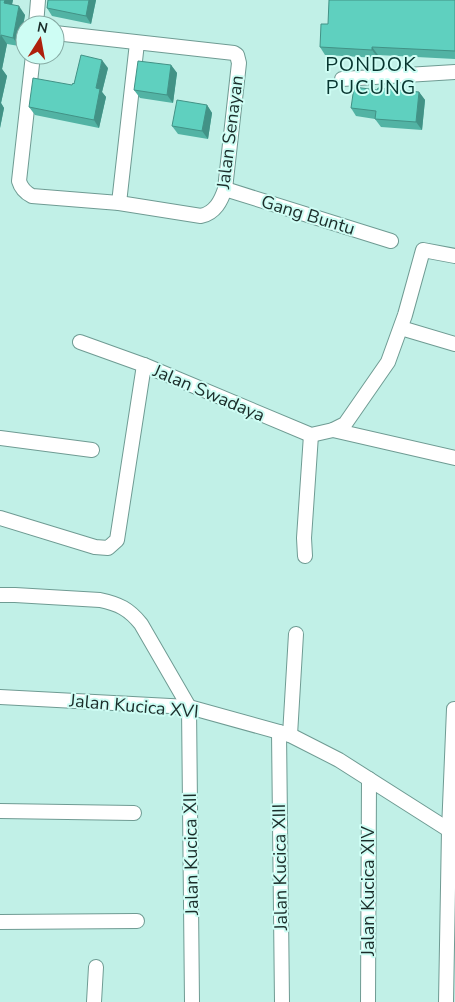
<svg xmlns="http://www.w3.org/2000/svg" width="455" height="1002" viewBox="0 0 455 1002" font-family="'Nunito Sans',sans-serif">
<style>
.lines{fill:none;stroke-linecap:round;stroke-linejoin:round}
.minor-casing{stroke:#6f9b93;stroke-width:16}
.minor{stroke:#fff;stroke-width:14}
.wall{fill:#52b3a4}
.shaded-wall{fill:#429286}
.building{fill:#5fd0bf;stroke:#429286}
.labels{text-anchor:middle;stroke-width:4;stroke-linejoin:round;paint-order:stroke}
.street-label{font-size:18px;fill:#1b2d2a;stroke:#cefdf4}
.quarter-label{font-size:20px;letter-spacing:1px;fill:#07352f;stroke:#cefdf4}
</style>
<rect width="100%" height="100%" fill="#c1f0e7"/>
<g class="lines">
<!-- minor casing -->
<g class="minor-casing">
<g id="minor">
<path d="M36 25 38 0"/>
<path d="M33 55 19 181C21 188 26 193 32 196L119 203 201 216C215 213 221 201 225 189L239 63 237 55 234 53 55 33"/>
<path d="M342 79 455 72"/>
<path d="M225 189 391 241"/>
<path d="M119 203 137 43"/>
<path d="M401 328 455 344"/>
<path d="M80 342 144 365 311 435 333 430 345 424 388 362 405 315 423 250 455 256"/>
<path d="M333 430 455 458"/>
<path d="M0 438 92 450"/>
<path d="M0 518 95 547 108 548 117 540 144 365"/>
<path d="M305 556 304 538 311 435"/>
<path d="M0 595H15L100 600C119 604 129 609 141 624L189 707 192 1002"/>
<path d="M0 697 189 707 290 735 339 760 449 830"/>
<path d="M279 732 282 1002"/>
<path d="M290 735 296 634"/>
<path d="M0 811 134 813"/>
<path d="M0 922 137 921"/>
<path d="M94 1002 96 967"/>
<path d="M368 1002 369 779"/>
<path d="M446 1002 449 830 454 709"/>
</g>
</g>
<!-- minor -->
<use href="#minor" class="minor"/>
</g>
<!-- wall -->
<g class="wall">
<path d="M0 0H13L12 5 25 15 19 46 7 44 2 69 7 76 1 103 4 108 0 128Z"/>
<path d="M48 0H96L91 24 52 16 47 8Z"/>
<path d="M455 0V59L378 55V58L325 55 320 47 328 24Z"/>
<path d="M171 65 177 73 173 103 140 98 134 90Z"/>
<path d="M108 68 102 92 106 97 99 128 35 115 29 107 74 84Z"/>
<path d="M377 90 419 92 425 100 422 130 381 127 375 119 356 116 351 108Z"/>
<path d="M207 105 212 113 208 139 178 134 172 126Z"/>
</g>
<!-- shaded-wall -->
<g class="shaded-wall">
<path d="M5 0H13L10 12 4 3Z"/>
<path d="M89 0H96L91 24 86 16Z"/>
<path d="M19 6 25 15 19 46 13 38Z"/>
<path d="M1 35 7 44 2 69 7 76 1 103 4 108 0 128V41Z"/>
<path d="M372 47 378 55V58L372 50Z"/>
<path d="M102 60 108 68 102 92 106 97 99 128 94 120 96 88Z"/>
<path d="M171 65 177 73 173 103 167 95Z"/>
<path d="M419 92 425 100 422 130 416 122Z"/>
<path d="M207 105 212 113 208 139 202 131Z"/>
</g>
<!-- building -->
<g class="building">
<path d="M0 0H5L4 3 19 6 13 38 1 35 0 41Z"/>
<path d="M48 0H89L86 16 47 8Z"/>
<path d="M329 0H455V51L372 47V50L320 47 321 24H328Z"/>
<path d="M81 55 102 60 96 88 100 89 94 120 29 107 33 78 72 85 73 83 74 84Z"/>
<path d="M138 61 171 65 167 95 134 90Z"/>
<path d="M354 87 377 90 378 88 419 92 416 122 375 119 376 111 351 108Z"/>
<path d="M177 100 207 105 202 131 172 126Z"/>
</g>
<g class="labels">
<!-- street labels -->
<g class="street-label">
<text transform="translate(230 132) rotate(-83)" y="6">Jalan Senayan</text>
<text transform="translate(308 215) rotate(17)" y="6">Gang Buntu</text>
<text transform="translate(209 393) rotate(23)" y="6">Jalan Swadaya</text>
<text transform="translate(134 706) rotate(5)" y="6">Jalan Kucica XVI</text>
<text transform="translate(191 854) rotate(-91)" y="6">Jalan Kucica XII</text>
<text transform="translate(280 867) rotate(-91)" y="6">Jalan Kucica XIII</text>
<text transform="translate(368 891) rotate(-90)" y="6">Jalan Kucica XIV</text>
</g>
<!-- quarter labels -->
<g class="quarter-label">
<text x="371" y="71">PONDOK<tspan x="371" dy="23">PUCUNG</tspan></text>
</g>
</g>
<!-- north arrow -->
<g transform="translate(40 40) rotate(11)"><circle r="24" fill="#cefdf4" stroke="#86aaa3"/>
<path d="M0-4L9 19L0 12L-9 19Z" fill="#ae200c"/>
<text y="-8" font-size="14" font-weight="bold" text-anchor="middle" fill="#1b2d2a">N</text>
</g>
</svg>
